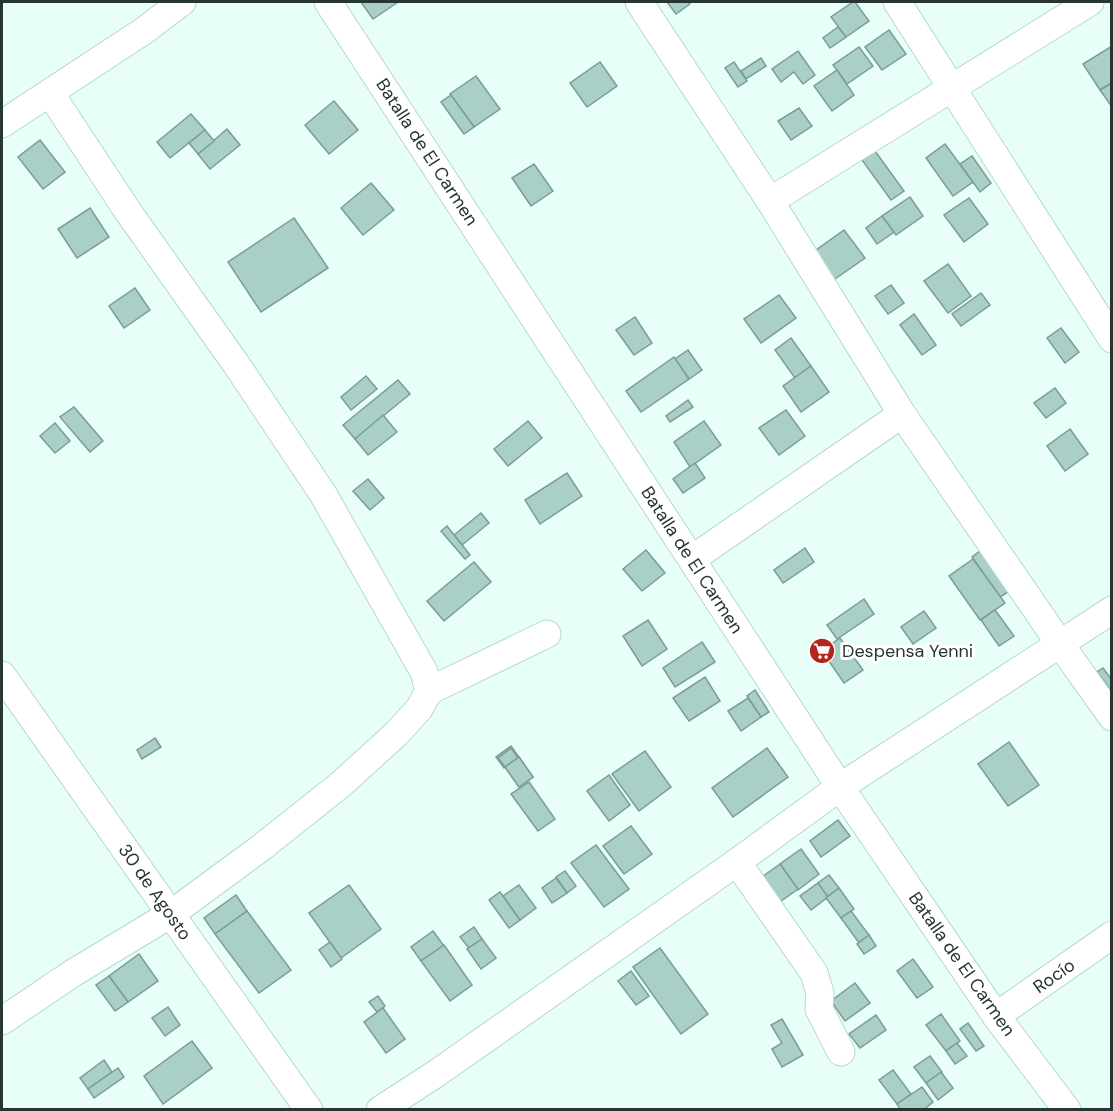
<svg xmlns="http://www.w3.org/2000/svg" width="1113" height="1111" viewBox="0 0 1113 1111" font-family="'DM Sans',sans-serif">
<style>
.building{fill:#aacfc6;stroke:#7a9d95;stroke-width:1.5}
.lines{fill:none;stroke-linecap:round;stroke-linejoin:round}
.minor-casing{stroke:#b4d9d0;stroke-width:29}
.minor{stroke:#fff;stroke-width:27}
.labels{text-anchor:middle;stroke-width:6;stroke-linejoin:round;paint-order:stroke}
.street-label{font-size:18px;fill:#283633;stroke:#fff}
.poi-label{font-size:18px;fill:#283633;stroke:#fff;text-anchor:start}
</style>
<rect width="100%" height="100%" fill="#e8fef8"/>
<!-- building -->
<g class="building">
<path d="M361 2H398L373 19Z"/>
<path d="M667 2H688L690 4 676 14Z"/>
<path d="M853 2H855L869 21 846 37 831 17Z"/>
<path d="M838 27 846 37 830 48 823 38Z"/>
<path d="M889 30 906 54 882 70 865 47Z"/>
<path d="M1112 46V83L1100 90 1083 64Z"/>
<path d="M859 47 873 66 847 84 833 65Z"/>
<path d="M798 51 815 75 803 84 794 72 781 82 772 69Z"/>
<path d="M761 58 766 66 746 79 741 71Z"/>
<path d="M600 62 617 86 587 107 570 83Z"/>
<path d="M734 62 747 81 738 87 725 68Z"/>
<path d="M837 70 854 95 832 111 814 86Z"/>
<path d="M476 76 500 109 474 127 450 94Z"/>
<path d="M1112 83V107L1100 90Z"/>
<path d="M451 95 474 127 464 134 441 102Z"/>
<path d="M334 101 358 130 329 154 305 125Z"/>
<path d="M799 108 812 126 791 140 778 121Z"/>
<path d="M191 114 205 130 170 158 157 142Z"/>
<path d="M227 129 240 145 210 169 198 154Z"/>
<path d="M205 130 214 141 198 154 189 143Z"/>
<path d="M40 140 65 172 43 189 18 157Z"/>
<path d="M945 144 973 182 953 196 926 158Z"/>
<path d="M875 151 904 191 891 200 862 160Z"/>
<path d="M972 156 991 183 980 192 960 164Z"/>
<path d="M534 164 553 191 531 206 512 178Z"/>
<path d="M371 183 394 210 363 235 341 208Z"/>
<path d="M910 197 923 216 896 235 882 216Z"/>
<path d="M969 198 988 224 964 242 944 215Z"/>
<path d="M90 208 109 237 77 258 58 229Z"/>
<path d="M882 216 894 232 877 244 866 228Z"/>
<path d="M294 218 328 268 261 312 228 262Z"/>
<path d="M844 230 865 258 832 281 812 253Z"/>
<path d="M948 264 971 296 948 313 924 281Z"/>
<path d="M891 285 904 303 888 314 875 296Z"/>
<path d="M135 288 150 310 124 328 109 306Z"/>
<path d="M981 293 990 305 961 326 952 314Z"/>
<path d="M779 295 796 318 761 343 744 319Z"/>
<path d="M914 314 936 345 922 355 900 325Z"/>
<path d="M635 317 652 343 634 355 616 330Z"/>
<path d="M1061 328 1079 352 1065 363 1047 338Z"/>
<path d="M791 338 811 366 795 378 775 350Z"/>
<path d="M688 350 702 370 689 379 675 359Z"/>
<path d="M674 357 689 379 641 412 626 391Z"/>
<path d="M811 366 829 392 801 412 783 386Z"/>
<path d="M366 376 377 389 351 410 341 397Z"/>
<path d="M398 380 410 394 355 439 343 425Z"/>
<path d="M1055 388 1066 403 1046 418 1034 403Z"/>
<path d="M688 400 693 407 670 422 666 416Z"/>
<path d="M74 407 103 441 90 452 60 417Z"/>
<path d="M786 410 805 436 779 455 759 428Z"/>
<path d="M383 415 397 432 368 455 355 439Z"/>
<path d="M528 421 542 438 508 466 494 449Z"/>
<path d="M704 421 721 445 690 467 674 442Z"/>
<path d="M55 423 70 441 55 453 40 436Z"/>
<path d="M1070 429 1088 454 1065 471 1047 446Z"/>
<path d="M695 463 705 478 683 493 673 479Z"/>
<path d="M567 473 582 496 540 524 525 500Z"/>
<path d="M368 479 384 498 370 510 353 491Z"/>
<path d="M481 513 489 523 462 545 454 535Z"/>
<path d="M447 526 470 555 465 559 441 531Z"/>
<path d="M805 548 814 562 783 583 774 570Z"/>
<path d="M984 548 1013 589 1000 597 972 557Z"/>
<path d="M646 550 665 573 642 591 623 569Z"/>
<path d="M973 559 1005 603 980 620 949 576Z"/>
<path d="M474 562 491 582 444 621 427 601Z"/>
<path d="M864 599 874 614 837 639 827 625Z"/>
<path d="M995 610 1014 636 999 646 981 620Z"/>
<path d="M924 611 936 628 913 644 901 627Z"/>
<path d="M648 620 667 649 642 666 623 636Z"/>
<path d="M840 638 863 670 844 683 822 651Z"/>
<path d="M702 642 715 662 675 687 663 668Z"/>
<path d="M1103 668 1112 680V692L1097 672Z"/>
<path d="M705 677 720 701 689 721 673 698Z"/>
<path d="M755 690 769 712 761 717 747 696Z"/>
<path d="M748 698 761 717 741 731 728 711Z"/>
<path d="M155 738 161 747 142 759 137 750Z"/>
<path d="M1009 742 1039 785 1008 806 978 764Z"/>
<path d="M511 746 519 757 504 768 496 757Z"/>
<path d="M511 748 518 758 505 767 498 758Z"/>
<path d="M767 748 788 777 733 817 712 788Z"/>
<path d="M645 751 671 787 639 811 612 774Z"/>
<path d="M519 757 533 777 519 787 505 767Z"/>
<path d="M519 757 533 777 519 787 505 767Z"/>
<path d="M609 775 630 805 609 821 587 791Z"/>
<path d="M529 782 555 819 538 831 511 794Z"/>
<path d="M838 820 850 836 821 857 810 841Z"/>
<path d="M631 826 652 854 624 874 603 846Z"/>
<path d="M596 845 629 889 604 907 571 863Z"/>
<path d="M801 849 819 874 798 890 780 864Z"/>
<path d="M780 864 798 889 777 904 759 879Z"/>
<path d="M565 871 576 886 567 893 556 877Z"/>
<path d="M829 875 839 888 827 897 818 883Z"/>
<path d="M556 878 567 893 552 903 542 888Z"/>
<path d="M818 883 828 897 811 910 800 896Z"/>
<path d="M349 885 381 929 341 958 309 913Z"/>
<path d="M519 885 536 908 520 920 503 896Z"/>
<path d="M839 888 854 909 841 918 826 898Z"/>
<path d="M500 892 520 920 509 928 489 900Z"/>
<path d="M236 895 247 911 215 934 204 918Z"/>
<path d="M247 911 291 970 259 993 215 934Z"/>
<path d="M851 911 869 935 859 943 841 918Z"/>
<path d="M474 927 482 939 469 948 460 937Z"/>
<path d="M433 931 444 946 421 961 411 947Z"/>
<path d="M869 935 876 946 864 954 857 944Z"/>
<path d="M482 939 496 958 481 969 467 949Z"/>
<path d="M330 942 342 959 331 967 319 950Z"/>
<path d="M444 945 472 985 450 1001 421 961Z"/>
<path d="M660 948 708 1014 681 1034 633 967Z"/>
<path d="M139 954 158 981 128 1002 109 976Z"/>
<path d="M913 959 933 987 917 998 897 971Z"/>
<path d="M631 971 649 996 636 1005 618 981Z"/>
<path d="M109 976 128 1002 115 1011 96 985Z"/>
<path d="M855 983 870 1003 845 1021 831 1001Z"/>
<path d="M378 996 385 1006 377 1012 369 1002Z"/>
<path d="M168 1007 180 1025 165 1036 152 1018Z"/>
<path d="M383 1008 405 1039 386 1053 364 1022Z"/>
<path d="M941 1014 960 1041 946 1051 926 1025Z"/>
<path d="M876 1015 886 1030 860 1048 849 1034Z"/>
<path d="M782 1019 803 1055 782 1067 772 1049 782 1043 771 1025Z"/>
<path d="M968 1023 984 1046 976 1051 960 1029Z"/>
<path d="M192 1041 212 1068 163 1104 144 1076Z"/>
<path d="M957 1043 967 1056 955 1064 946 1051Z"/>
<path d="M930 1056 942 1072 926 1083 914 1067Z"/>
<path d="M104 1060 112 1072 88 1089 80 1078Z"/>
<path d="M118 1068 124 1077 94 1098 88 1089Z"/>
<path d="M893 1070 911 1094 897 1104 879 1080Z"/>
<path d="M941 1072 953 1088 938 1100 926 1083Z"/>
<path d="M922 1087 933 1102 923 1110H901L897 1104Z"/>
</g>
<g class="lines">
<!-- minor casing -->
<g class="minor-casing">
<g id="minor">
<path d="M328 2 840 787 996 1016 1067 1110"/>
<path d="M639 2 770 201 902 414 692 559"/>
<path d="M897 2 1112 339"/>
<path d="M2 124 145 30 182 2"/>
<path d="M770 201 1090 2"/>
<path d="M902 414 1060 644 1112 717"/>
<path d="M2 675 309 1110"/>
<path d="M429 691 547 634"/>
<path d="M737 862 814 973 820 993 819 1009 841 1052"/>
<path d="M996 1016 1112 935"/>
<path d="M2 1021 73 973 171 914 262 847 340 785 396 734 419 709 429 691 424 672 323 494 236 364 129 213 50 93"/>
<path d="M380 1110 437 1073 737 862 840 787 1112 610"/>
</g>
</g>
<!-- minor -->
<use href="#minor" class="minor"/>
</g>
<!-- icons -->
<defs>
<g id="supermarket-disc" transform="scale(1.35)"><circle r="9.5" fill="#b4251d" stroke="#fff"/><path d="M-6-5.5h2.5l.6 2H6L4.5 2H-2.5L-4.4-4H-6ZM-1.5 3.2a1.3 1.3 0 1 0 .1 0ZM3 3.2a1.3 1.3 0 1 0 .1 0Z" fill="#fff"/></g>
</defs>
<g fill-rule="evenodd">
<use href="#supermarket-disc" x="822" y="651"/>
</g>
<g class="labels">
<!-- street labels -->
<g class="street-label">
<text transform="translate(427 152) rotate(57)" y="6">Batalla de El Carmen</text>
<text transform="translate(692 560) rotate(57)" y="6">Batalla de El Carmen</text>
<text transform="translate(155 892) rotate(55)" y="6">30 de Agosto</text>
<text transform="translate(962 964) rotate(55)" y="6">Batalla de El Carmen</text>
<text transform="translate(1054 976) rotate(-35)" y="6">Rocío</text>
</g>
<!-- poi labels -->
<g class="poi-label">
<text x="842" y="657">Despensa Yenni</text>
</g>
</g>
<!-- border -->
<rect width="1113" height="1111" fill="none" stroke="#283633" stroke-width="6"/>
</svg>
